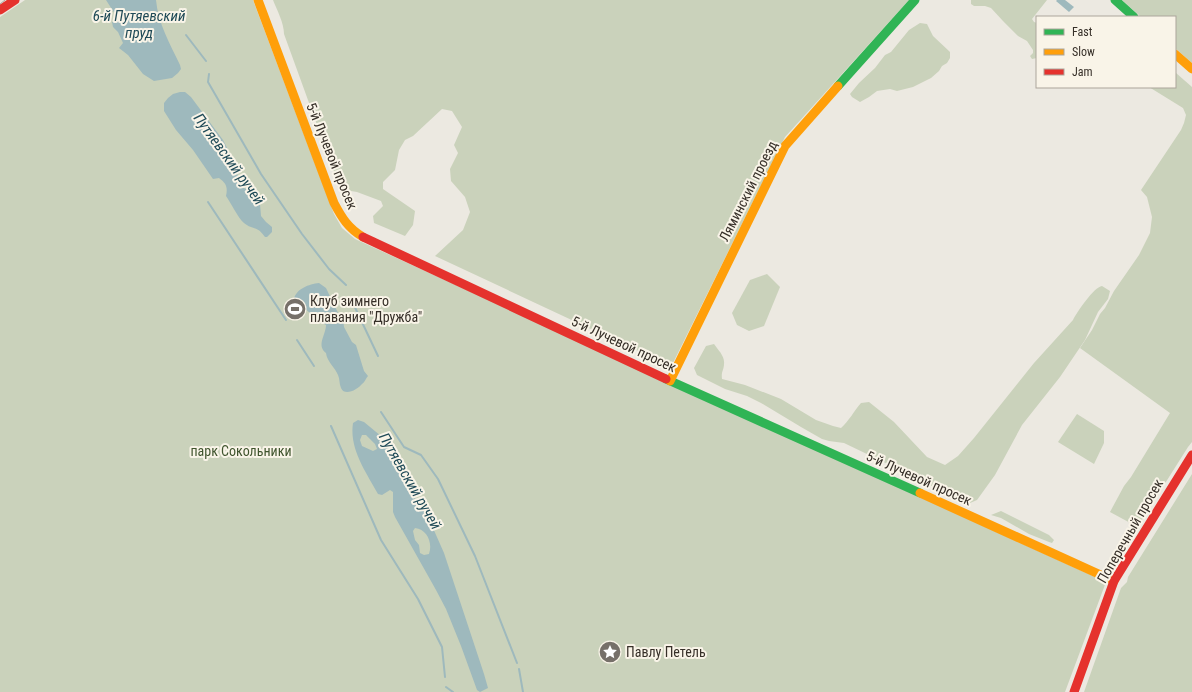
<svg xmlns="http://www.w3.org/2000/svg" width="1192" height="692" viewBox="0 0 1192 692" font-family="'Roboto Condensed',sans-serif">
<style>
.green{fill:#cad2bb}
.water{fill:#9eb9bd;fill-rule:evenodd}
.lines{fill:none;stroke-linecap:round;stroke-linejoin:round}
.stream{stroke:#9eb9bd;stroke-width:2}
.fast{stroke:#30b455;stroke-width:9}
.slow{stroke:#ff9f0a;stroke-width:9}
.jam{stroke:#e5322d;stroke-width:9}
.tram{stroke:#ada9a4;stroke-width:1}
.labels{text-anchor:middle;stroke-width:4;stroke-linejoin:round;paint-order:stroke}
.street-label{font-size:14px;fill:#362f28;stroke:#f9f4e8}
.poi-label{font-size:14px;fill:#362f28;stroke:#f9f4e8;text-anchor:start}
.park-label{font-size:14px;fill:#3f542d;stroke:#f9f4e8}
.water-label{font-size:15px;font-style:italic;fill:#1f4a57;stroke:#f9f4e8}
</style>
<rect width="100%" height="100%" fill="#ece9e1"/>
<!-- green -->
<g class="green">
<path d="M25 0H253L334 214 342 228 355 239 1106 582 1065 692H0V17Z"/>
<path d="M273 0H909L785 137 672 365H668L435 256 463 230 470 212 465 197 451 181 450 169 458 153 454 145 462 127 452 111 442 109 413 136 405 140 399 150 395 170 383 182V189L415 211 413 225 405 236 374 223 373 216 383 206 381 201 357 192 351 191 347 200 344 191H341L284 34C284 23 277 10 273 0Z"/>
<path d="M971 0H1047L1032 19 1034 22 1037 23V58L1032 59 1030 56 1033 53V50L1027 41 1018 36 1003 21 991 8 985 6H974L971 4Z"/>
<path d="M1122 0H1192V63L1175 48V17H1141Z"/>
<path d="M920 23 927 24 933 36 950 52V58L947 63 942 66 939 71 931 78 913 87 897 91 890 89 877 91 869 97 860 102 852 97 850 94 859 83 875 68 885 55 891 52 909 30Z"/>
<path d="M1176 73 1192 87V442L1188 447 1140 523 1134 525 1110 512 1124 486 1131 477 1170 413 1080 348 1092 330 1100 314 1105 308 1114 291 1139 255 1150 233 1152 217 1147 197 1141 190 1181 130 1184 123 1186 115 1183 108 1149 87H1175V74Z"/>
<path d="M767 274 780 287 764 326 749 331 737 325 732 313 750 280Z"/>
<path d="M1102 286 1110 291 1108 299 1098 312 1085 340 1060 377 1022 425 995 475 977 500 970 503 942 490 914 479 894 467 844 443 829 441 822 439 801 427 761 403 747 396 725 389 697 375 694 368 706 346 714 344C718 350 725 356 724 364 724 370 721 371 722 379L745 385 781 399 816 420 833 426 841 428C849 421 854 411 861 403L869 402 894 422 927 457 945 465 958 456 974 438 1034 363 1073 320C1077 312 1094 287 1102 286Z"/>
<path d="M1077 414 1104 431V443L1094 464 1058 442Z"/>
<path d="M1192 474V692H1084L1121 588 1127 582 1128 577Z"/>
<path d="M1001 511 1049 535 1054 540 1052 543 1049 542 1029 534 1001 518 991 515Z"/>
</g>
<!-- water -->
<g class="water">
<path d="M106 0H156C158 23 170 44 180 65L181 69 178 73 172 78 154 81 143 74 128 55 119 48 123 43 118 32 113 27 112 22 117 21V17Z"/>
<path d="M1057 0H1065L1074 7 1069 12 1056 1Z"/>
<path d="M180 92H185L191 97 223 140 236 165 238 178 244 188 255 194 260 204 261 216 266 222 272 227V232L267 237H265C257 225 252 230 244 223 238 218 231 203 226 196 228 187 226 183 219 178L213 179 193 150 176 130 164 111V103L168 98 173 94Z"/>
<path d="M319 283 326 288 340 317 343 319 344 327 352 342 356 345 364 371 368 376C366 378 365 382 362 384 358 389 345 397 341 388 339 384 340 379 338 375 335 367 327 362 326 353 316 345 326 335 326 325L319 321 294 299C296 289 309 284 319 283Z"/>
<path d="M358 420 364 422 387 441 399 459 410 484 412 497 418 500 425 510 444 553 484 674 488 688 480 692 477 690 461 646 446 609 436 590 395 517 393 512V492L390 490 382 495 378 494C366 472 349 449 353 423ZM362 435H366L375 444 377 449 373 451 362 446 360 440ZM415 528C427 529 433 543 429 554L424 555 420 553 419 545 415 540 413 531Z"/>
</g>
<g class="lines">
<!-- stream -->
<g class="stream">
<path d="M186 35 206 61"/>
<path d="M209 74 208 82 261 174 302 234 329 269 346 285"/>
<path d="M208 202 286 320"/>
<path d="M351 299 378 356"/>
<path d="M297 340 314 366"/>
<path d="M381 412 404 447 421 455 438 479 475 556 517 663"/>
<path d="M331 426 381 540 418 599 442 647 445 677"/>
<path d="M519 669 523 692"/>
<path d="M446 687 453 692"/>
</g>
<!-- fast -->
<g class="fast">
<path d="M1115 0 1134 17"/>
<path d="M838 86 915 0"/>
<path d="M666 379 920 493"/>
</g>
<!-- slow -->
<g class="slow">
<path d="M258 0 334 203C342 218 348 228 363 237"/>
<path d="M1175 54 1192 69"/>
<path d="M670 381 785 146 838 86"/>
<path d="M920 493 1114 581"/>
</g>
<!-- jam -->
<g class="jam">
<path d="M0 10 15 0"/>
<path d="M363 237 666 379"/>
<path d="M1074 692 1114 581 1192 455"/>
</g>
<!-- tram -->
<path class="tram" d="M0 4 5 0"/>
</g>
<!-- icons -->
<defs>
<g id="stadium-disc" transform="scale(1.15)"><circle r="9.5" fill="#767069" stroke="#f9f4e8"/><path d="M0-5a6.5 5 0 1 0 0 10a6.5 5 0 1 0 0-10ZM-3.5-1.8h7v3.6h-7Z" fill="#fff"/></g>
<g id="sight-disc" transform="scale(1.15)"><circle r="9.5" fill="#767069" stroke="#f9f4e8"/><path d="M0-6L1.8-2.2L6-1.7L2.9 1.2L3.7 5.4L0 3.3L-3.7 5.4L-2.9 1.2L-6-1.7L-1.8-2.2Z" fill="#fff"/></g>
</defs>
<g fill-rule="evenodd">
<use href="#stadium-disc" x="295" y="309"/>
<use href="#sight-disc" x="610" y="652"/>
</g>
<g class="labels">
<!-- street labels -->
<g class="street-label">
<text transform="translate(332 156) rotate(68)" y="5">5-й Лучевой просек</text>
<text transform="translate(748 191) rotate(-63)" y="5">Ляминский проезд</text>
<text transform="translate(624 344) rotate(25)" y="5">5-й Лучевой просек</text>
<text transform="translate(919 478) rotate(24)" y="5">5-й Лучевой просек</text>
<text transform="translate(1130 531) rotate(-60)" y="5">Поперечный просек</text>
</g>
<!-- poi labels -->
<g class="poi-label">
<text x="310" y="306">Клуб зимнего<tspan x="310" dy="16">плавания "Дружба"</tspan></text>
<text x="626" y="657">Павлу Петель</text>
</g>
<!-- park labels -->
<g class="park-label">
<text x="241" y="456">парк Сокольники</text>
</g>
<!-- water labels -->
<g class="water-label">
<text x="139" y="21">6-й Путяевский<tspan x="139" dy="17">пруд</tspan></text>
<text transform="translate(229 159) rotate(54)" y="5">Путяевский ручей</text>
<text transform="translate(410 481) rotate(60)" y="5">Путяевский ручей</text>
</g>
</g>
<!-- legend -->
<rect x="1036" y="16" width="140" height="72" fill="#f9f4e8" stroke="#aba59b"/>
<rect x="1044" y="29" width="20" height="6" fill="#30b455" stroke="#aba59b"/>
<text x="1072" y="36" font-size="12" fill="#362f28">Fast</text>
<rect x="1044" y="49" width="20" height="6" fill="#ff9f0a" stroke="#aba59b"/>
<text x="1072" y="56" font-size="12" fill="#362f28">Slow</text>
<rect x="1044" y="69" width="20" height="6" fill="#e5322d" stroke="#aba59b"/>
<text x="1072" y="76" font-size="12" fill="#362f28">Jam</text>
</svg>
